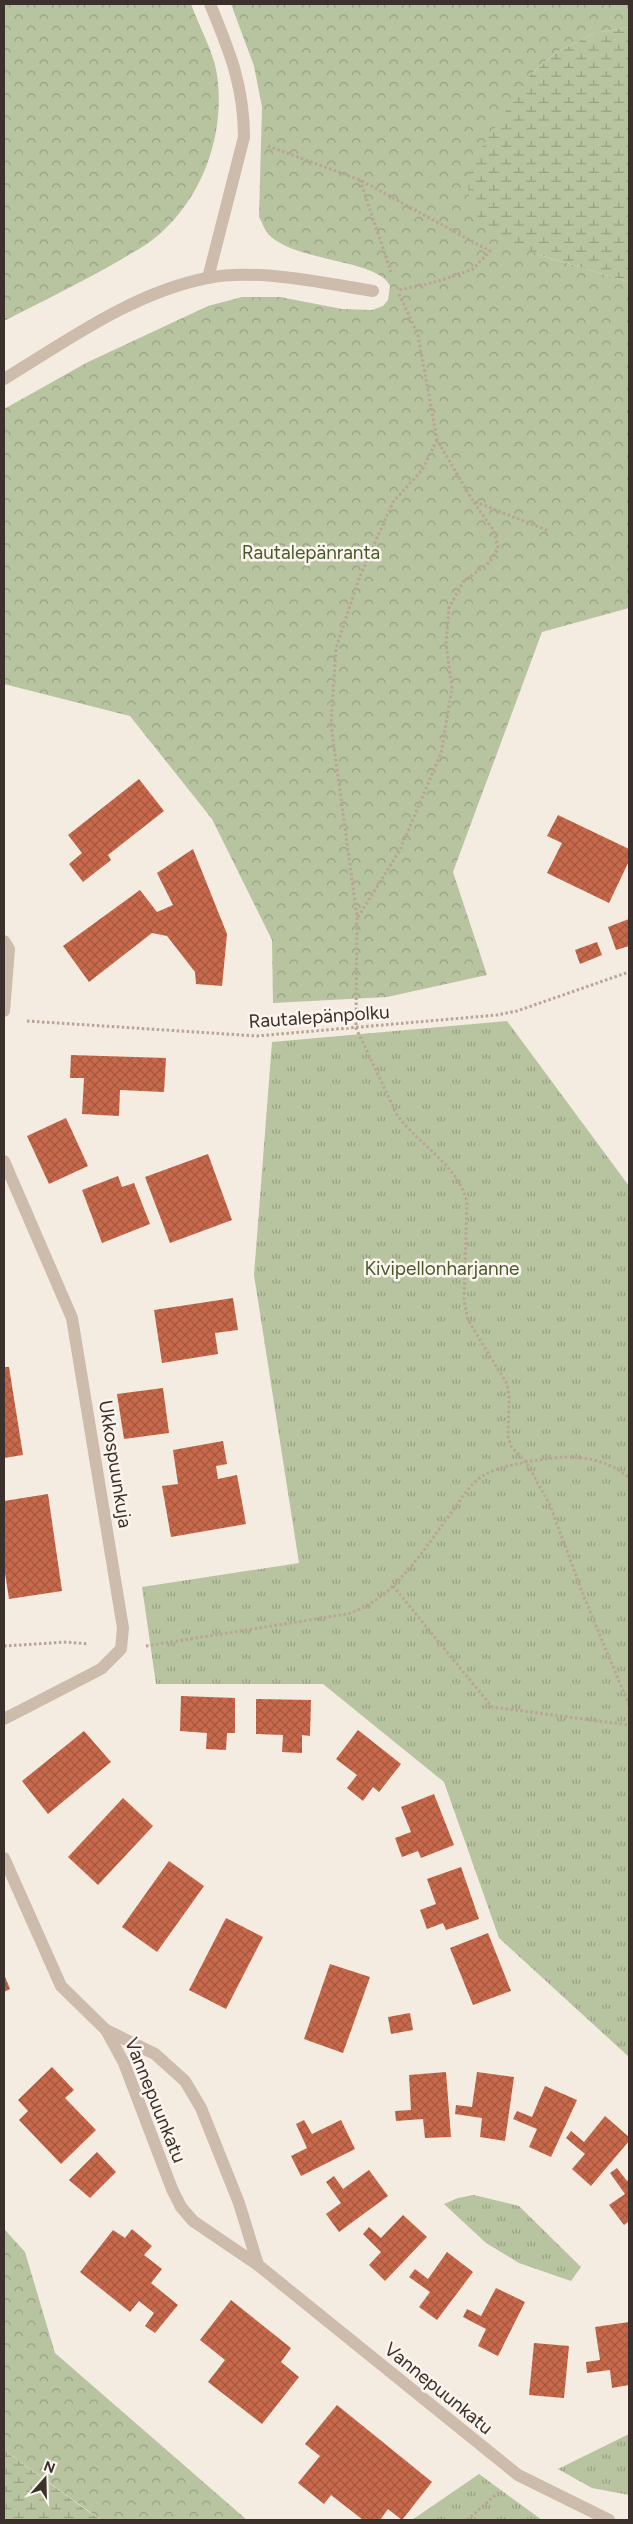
<svg xmlns="http://www.w3.org/2000/svg" width="633" height="2524" viewBox="0 0 633 2524" font-family="Figtree,sans-serif">
<style>
.forest{fill:url(#forest-crowns)}
.wetland{fill:url(#wetland-marsh)}
.park{fill:url(#park-tufts)}
.building{fill:url(#building-cross-hatch)}
.lines{fill:none;stroke-linecap:round;stroke-linejoin:round}
.path{stroke:#b9a596;stroke-width:3;stroke-dasharray:2.5 2.5;stroke-linecap:butt}
.minor{stroke:#cdbbac;stroke-width:12}
.labels{text-anchor:middle;stroke-width:5;stroke-linejoin:round;paint-order:stroke}
.park-label{font-size:19px;fill:#4a5a2e;stroke:#fbf5ee}
.street-label{font-size:19px;fill:#3b302b;stroke:#fbf5ee}
</style>
<defs>
<pattern id="forest-crowns" width="20" height="18" patternUnits="userSpaceOnUse" patternTransform="scale(1.25)"><rect width="20" height="18" fill="#b8c4a0"/><path d="M2 6a3 3 0 1 1 6 0M12 15a3 3 0 1 1 6 0" fill="none" stroke="#97a083"/></pattern>
<pattern id="wetland-marsh" width="20" height="14" patternUnits="userSpaceOnUse" patternTransform="scale(1.25)"><rect width="20" height="14" fill="#b8c4a0"/><path d="M1 5h8M5 5V1M11 12h8M15 12V8" fill="none" stroke="#97a083"/></pattern>
<pattern id="park-tufts" width="24" height="20" patternUnits="userSpaceOnUse" patternTransform="scale(1.25)"><rect width="24" height="20" fill="#b8c4a0"/><path d="M3 7l-1-3M5 7V3M7 7l1-3M15 17l-1-3M17 17v-4M19 17l1-3" fill="none" stroke="#97a083"/></pattern>
<pattern id="building-cross-hatch" width="8" height="8" patternUnits="userSpaceOnUse" patternTransform="scale(1.25)"><rect width="8" height="8" fill="#c8694b"/><path d="M0 0l8 8M0 8l8-8" fill="none" stroke="#a4573f"/></pattern>
</defs>
<rect width="100%" height="100%" fill="#f4ebe1"/>
<!-- forest -->
<g class="forest">
<path d="M4 4H191C198 24 215 55 217 75 226 136 201 203 151 241 142 248 131 253 122 259 84 281 43 301 4 321Z"/>
<path d="M231 4H629V27L595 33 555 53 529 76 505 114 537 254 629 282V608L542 632 453 872 487 975 387 997 273 1003 272 940 212 819 130 716 4 684V409L88 362 208 306 242 297H280L342 309 372 310 383 306 388 300 390 286C378 259 294 262 268 234 264 229 262 222 259 217L262 107 254 66Z"/>
<path d="M4 2229 25 2252 55 2353 247 2520H101L4 2450Z"/>
</g>
<!-- wetland -->
<g class="wetland">
<path d="M629 27V282L537 254 497 233 477 216 469 196 468 181 478 153 529 76 555 53 595 33Z"/>
<path d="M4 2450 89 2512 101 2520H4Z"/>
</g>
<!-- park -->
<g class="park">
<path d="M507 1021 629 1186V2057L499 1938 444 1782 323 1684H156L142 1587 299 1563 254 1275 272 1042Z"/>
<path d="M474 2195 519 2206 581 2267 571 2281 519 2263 486 2243 444 2204 458 2198Z"/>
<path d="M629 2434V2495L592 2488 558 2469Z"/>
<path d="M479 2474 542 2520H412Z"/>
</g>
<!-- building -->
<g class="building">
<path d="M139 779 164 811 108 855 111 860 83 882 69 864 82 853 68 835Z"/>
<path d="M558 815 629 849V861L609 903 547 873 562 843 547 836Z"/>
<path d="M193 849 227 934 222 986 196 984 195 972 167 936 152 933 89 982 63 946 140 890 157 912 173 905 157 873Z"/>
<path d="M629 919V946L616 950 608 927Z"/>
<path d="M597 942 602 955 580 964 575 950Z"/>
<path d="M71 1055 166 1058 164 1092 120 1090 119 1116 82 1114 84 1078H70Z"/>
<path d="M66 1118 88 1166 49 1184 27 1136Z"/>
<path d="M208 1154 232 1220 170 1243 145 1177Z"/>
<path d="M118 1176 122 1187 134 1183 150 1224 102 1243 82 1190Z"/>
<path d="M233 1298 238 1330 215 1333 218 1354 162 1363 154 1310Z"/>
<path d="M4 1367H9L23 1455 4 1458Z"/>
<path d="M163 1388 169 1433 124 1439 117 1394Z"/>
<path d="M223 1441 227 1464 216 1466 218 1479 237 1475 246 1524 171 1537 162 1486 178 1484 173 1450Z"/>
<path d="M48 1494 62 1591 9 1599 4 1566V1501Z"/>
<path d="M181 1696 235 1698V1733H227L226 1750 206 1749 207 1733 180 1731Z"/>
<path d="M256 1699 311 1700 310 1736 302 1735V1753L282 1752 283 1735 256 1734Z"/>
<path d="M358 1730 401 1764 379 1792 373 1787 363 1801 347 1788 357 1775 336 1759Z"/>
<path d="M84 1731 111 1762 48 1814 22 1781Z"/>
<path d="M434 1794 454 1845 421 1858 418 1851 402 1857 395 1838 411 1832 401 1807Z"/>
<path d="M123 1798 153 1826 98 1885 68 1857Z"/>
<path d="M169 1861 204 1886 157 1952 122 1927Z"/>
<path d="M461 1867 479 1919 446 1930 443 1923 427 1929 420 1910 436 1904 427 1879Z"/>
<path d="M226 1918 263 1937 226 2009 189 1990Z"/>
<path d="M488 1933 511 1991 473 2005 450 1948Z"/>
<path d="M330 1964 370 1977 343 2053 304 2039Z"/>
<path d="M4 1974 10 1989 4 1992Z"/>
<path d="M410 2013 413 2030 391 2034 388 2017Z"/>
<path d="M52 2067 74 2090 65 2098 96 2130 61 2164 19 2120 28 2111 18 2100Z"/>
<path d="M446 2072 451 2137 425 2138 423 2119 396 2121 395 2111 411 2110 409 2075Z"/>
<path d="M477 2072 514 2077 505 2141 480 2137 482 2118 455 2114 456 2105 472 2107Z"/>
<path d="M545 2086 577 2100 551 2157 529 2147 537 2129 513 2119 517 2111 532 2117Z"/>
<path d="M605 2116 629 2137V2141L591 2186 572 2169 585 2154 566 2138 571 2131 584 2142Z"/>
<path d="M304 2120 312 2134 341 2120 355 2149 301 2176 291 2156 307 2148 296 2124Z"/>
<path d="M97 2152 116 2172 90 2198 69 2180Z"/>
<path d="M617 2168 627 2181 629 2179V2221L624 2225 609 2205 625 2194 610 2173Z"/>
<path d="M369 2170 388 2196 339 2232 326 2214 341 2203 326 2182 334 2176 343 2189Z"/>
<path d="M403 2215 427 2237 385 2281 369 2265 381 2252 363 2234 369 2227 381 2238Z"/>
<path d="M132 2229 152 2246 144 2255 162 2269 151 2283 178 2305 155 2333 145 2326 154 2313 139 2301 130 2312 80 2272 113 2230 125 2238Z"/>
<path d="M447 2252 473 2272 437 2320 419 2307 430 2292 409 2277 415 2269 428 2279Z"/>
<path d="M496 2288 525 2302 498 2356 478 2346 486 2329 463 2317 467 2309 481 2316Z"/>
<path d="M231 2300 291 2348 281 2362 299 2377 262 2424 208 2382 225 2360 200 2340Z"/>
<path d="M629 2322V2385L612 2388 610 2370 587 2373 586 2362 600 2360 595 2327Z"/>
<path d="M534 2343 569 2346 564 2398 529 2395Z"/>
<path d="M337 2405 432 2482 402 2520 388 2509 380 2520H363L331 2495 324 2504 298 2483 320 2456 305 2444Z"/>
</g>
<g class="lines">
<!-- path -->
<g class="path">
<path d="M268 146 360 180 490 251 473 269 439 281 399 290"/>
<path d="M360 180 391 272"/>
<path d="M399 294 418 335 437 440 473 501 549 531"/>
<path d="M437 440 422 470 393 502 360 576 336 648 331 724 357 917 356 1028 397 1115C420 1146 457 1164 467 1202L464 1300 468 1320 507 1384 509 1396 508 1436 511 1446 526 1462 550 1505 584 1597 629 1705"/>
<path d="M358 917 400 850 441 753 452 689 446 644 449 608 463 582 490 562 498 548 494 531 473 501"/>
<path d="M27 1021 257 1036 497 1015 517 1011 629 972"/>
<path d="M393 1586 492 1707 629 1725"/>
<path d="M4 1646 67 1642 88 1644"/>
<path d="M146 1646 347 1614C395 1600 425 1547 454 1509 462 1497 471 1483 484 1475 505 1464 532 1461 554 1458 581 1455 609 1460 629 1478"/>
<path d="M467 2520 499 2492"/>
</g>
<!-- minor -->
<g class="minor">
<path d="M208 278 244 137C244 85 229 50 210 4"/>
<path d="M4 379C67 341 132 293 207 278 257 268 323 283 373 291"/>
<path d="M4 941 9 949 4 1011"/>
<path d="M4 1161 72 1318 123 1628 121 1649 101 1669 4 1719"/>
<path d="M4 1858 61 1986 106 2030 124 2063 172 2189 181 2207 193 2221 258 2265 518 2475 609 2520"/>
<path d="M106 2030 155 2054 185 2081 201 2108 239 2203 258 2265"/>
</g>
</g>
<g class="labels">
<!-- park labels -->
<g class="park-label">
<text x="311" y="559">Rautalepänranta</text>
<text x="442" y="1275">Kivipellonharjanne</text>
</g>
<!-- street labels -->
<g class="street-label">
<text transform="translate(319 1016) rotate(-4)" y="7">Rautalepänpolku</text>
<text transform="translate(116 1464) rotate(81)" y="7">Ukkospuunkuja</text>
<text transform="translate(156 2100) rotate(68)" y="7">Vannepuunkatu</text>
<text transform="translate(439 2388) rotate(39)" y="7">Vannepuunkatu</text>
</g>
</g>
<!-- border -->
<rect width="633" height="2524" fill="none" stroke="#3b302b" stroke-width="10"/>
<!-- north arrow -->
<g transform="translate(45 2479) rotate(20)" stroke="#fbf5ee" stroke-width="4" paint-order="stroke">
<path d="M0-4L9 19L0 12L-9 19Z" fill="#3b302b"/>
<text y="-8" font-size="14" font-weight="bold" text-anchor="middle" fill="#3b302b">N</text>
</g>
</svg>
